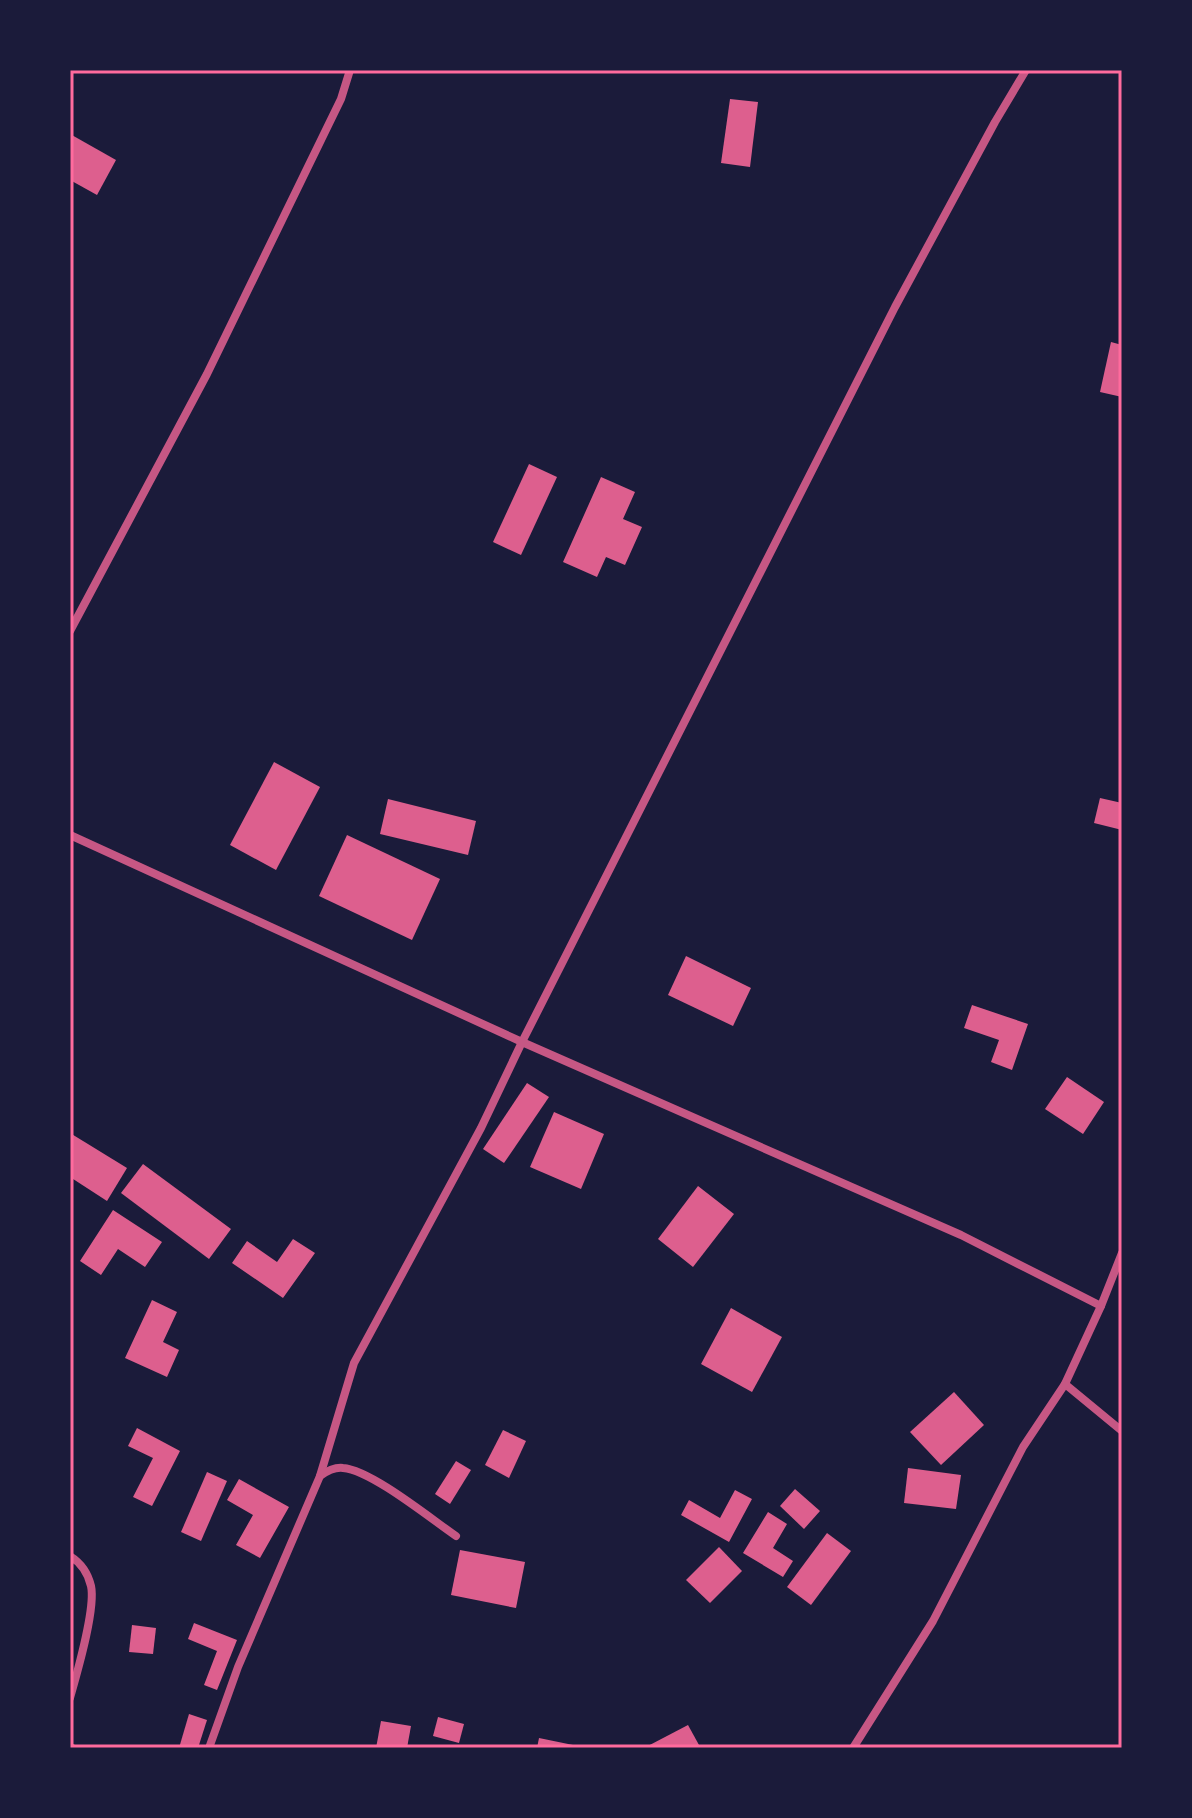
<svg xmlns="http://www.w3.org/2000/svg" width="1192" height="1818" viewBox="0 0 1192 1818" font-family="Quicksand,sans-serif">
<style>
.building{fill:#dd5f8e}
.lines{fill:none;stroke-linecap:round;stroke-linejoin:round}
.minor{stroke:#c65784;stroke-width:8}
.neatline{fill:none;stroke:#ff6b9d;stroke-width:3}
</style>
<rect width="100%" height="100%" fill="#1b1b3a"/>
<!-- building -->
<g class="building">
<path d="M730 99 758 102 750 167 721 163Z"/>
<path d="M70 134 116 160 97 195 70 180Z"/>
<path d="M1111 342 1122 345V397L1100 392Z"/>
<path d="M529 464 557 477 521 555 493 542Z"/>
<path d="M601 477 635 492 623 519 642 527 625 565 606 557 597 577 563 562Z"/>
<path d="M274 762 320 787 276 870 230 845Z"/>
<path d="M1100 798 1122 803V830L1094 823Z"/>
<path d="M388 799 476 821 468 855 380 834Z"/>
<path d="M347 835 440 879 412 940 319 896Z"/>
<path d="M686 956 751 988 733 1026 668 995Z"/>
<path d="M972 1005 1028 1024 1012 1070 991 1062 999 1040 964 1028Z"/>
<path d="M1067 1077 1104 1102 1083 1134 1045 1109Z"/>
<path d="M527 1083 549 1097 504 1163 483 1149Z"/>
<path d="M554 1112 604 1134 581 1189 530 1167Z"/>
<path d="M70 1133 127 1168 107 1201 70 1177Z"/>
<path d="M143 1164 231 1229 209 1259 121 1193Z"/>
<path d="M698 1186 734 1214 693 1267 658 1239Z"/>
<path d="M113 1210 162 1242 145 1267 118 1249 101 1275 80 1261Z"/>
<path d="M293 1239 315 1253 283 1298 232 1263 247 1241 277 1262Z"/>
<path d="M152 1300 177 1312 163 1342 179 1350 167 1377 125 1358Z"/>
<path d="M731 1308 782 1337 752 1392 701 1364Z"/>
<path d="M954 1392 984 1425 941 1465 910 1432Z"/>
<path d="M137 1428 180 1451 152 1506 133 1497 153 1458 128 1446Z"/>
<path d="M503 1430 526 1441 509 1478 485 1465Z"/>
<path d="M456 1461 471 1470 450 1504 435 1494Z"/>
<path d="M908 1468 961 1475 956 1509 904 1503Z"/>
<path d="M207 1472 227 1481 201 1541 181 1532Z"/>
<path d="M239 1479 289 1507 260 1558 236 1545 253 1515 227 1500Z"/>
<path d="M795 1489 820 1511 804 1529 780 1506Z"/>
<path d="M735 1490 752 1499 729 1542 681 1515 689 1500 720 1518Z"/>
<path d="M768 1512 787 1524 773 1548 793 1561 783 1577 743 1553Z"/>
<path d="M827 1533 851 1551 811 1605 787 1587Z"/>
<path d="M719 1547 742 1571 710 1603 686 1580Z"/>
<path d="M460 1550 525 1562 516 1608 451 1595Z"/>
<path d="M194 1623 237 1640 217 1690 204 1685 217 1651 188 1639Z"/>
<path d="M132 1625 156 1628 153 1654 129 1652Z"/>
<path d="M189 1714 207 1720 198 1748H179Z"/>
<path d="M438 1717 464 1724 459 1743 433 1736Z"/>
<path d="M381 1721 411 1726 407 1748H376Z"/>
<path d="M688 1725 699 1745 693 1748H644Z"/>
<path d="M539 1738 573 1745 572 1748H537Z"/>
</g>
<g class="lines">
<!-- minor -->
<g class="minor">
<path d="M70 631 207 374 341 99 350 70"/>
<path d="M70 835 522 1042 961 1235 1101 1306"/>
<path d="M1065 1384 1122 1431"/>
<path d="M320 1476 354 1363 481 1128 522 1042 895 307 995 122 1026 70"/>
<path d="M70 1556C81 1563 88 1573 91 1586 96 1609 77 1673 70 1698"/>
<path d="M70 1748H72"/>
<path d="M209 1748 238 1667 320 1476C327 1471 334 1467 343 1468 371 1470 431 1519 456 1536"/>
<path d="M853 1748 933 1621 1023 1447 1065 1384 1101 1306 1122 1253"/>
</g>
</g>
<!-- border -->
<rect width="1192" height="1818" fill="none" stroke="#1b1b3a" stroke-width="144"/>
<rect x="72" y="72" width="1048" height="1674" class="neatline"/>
</svg>
